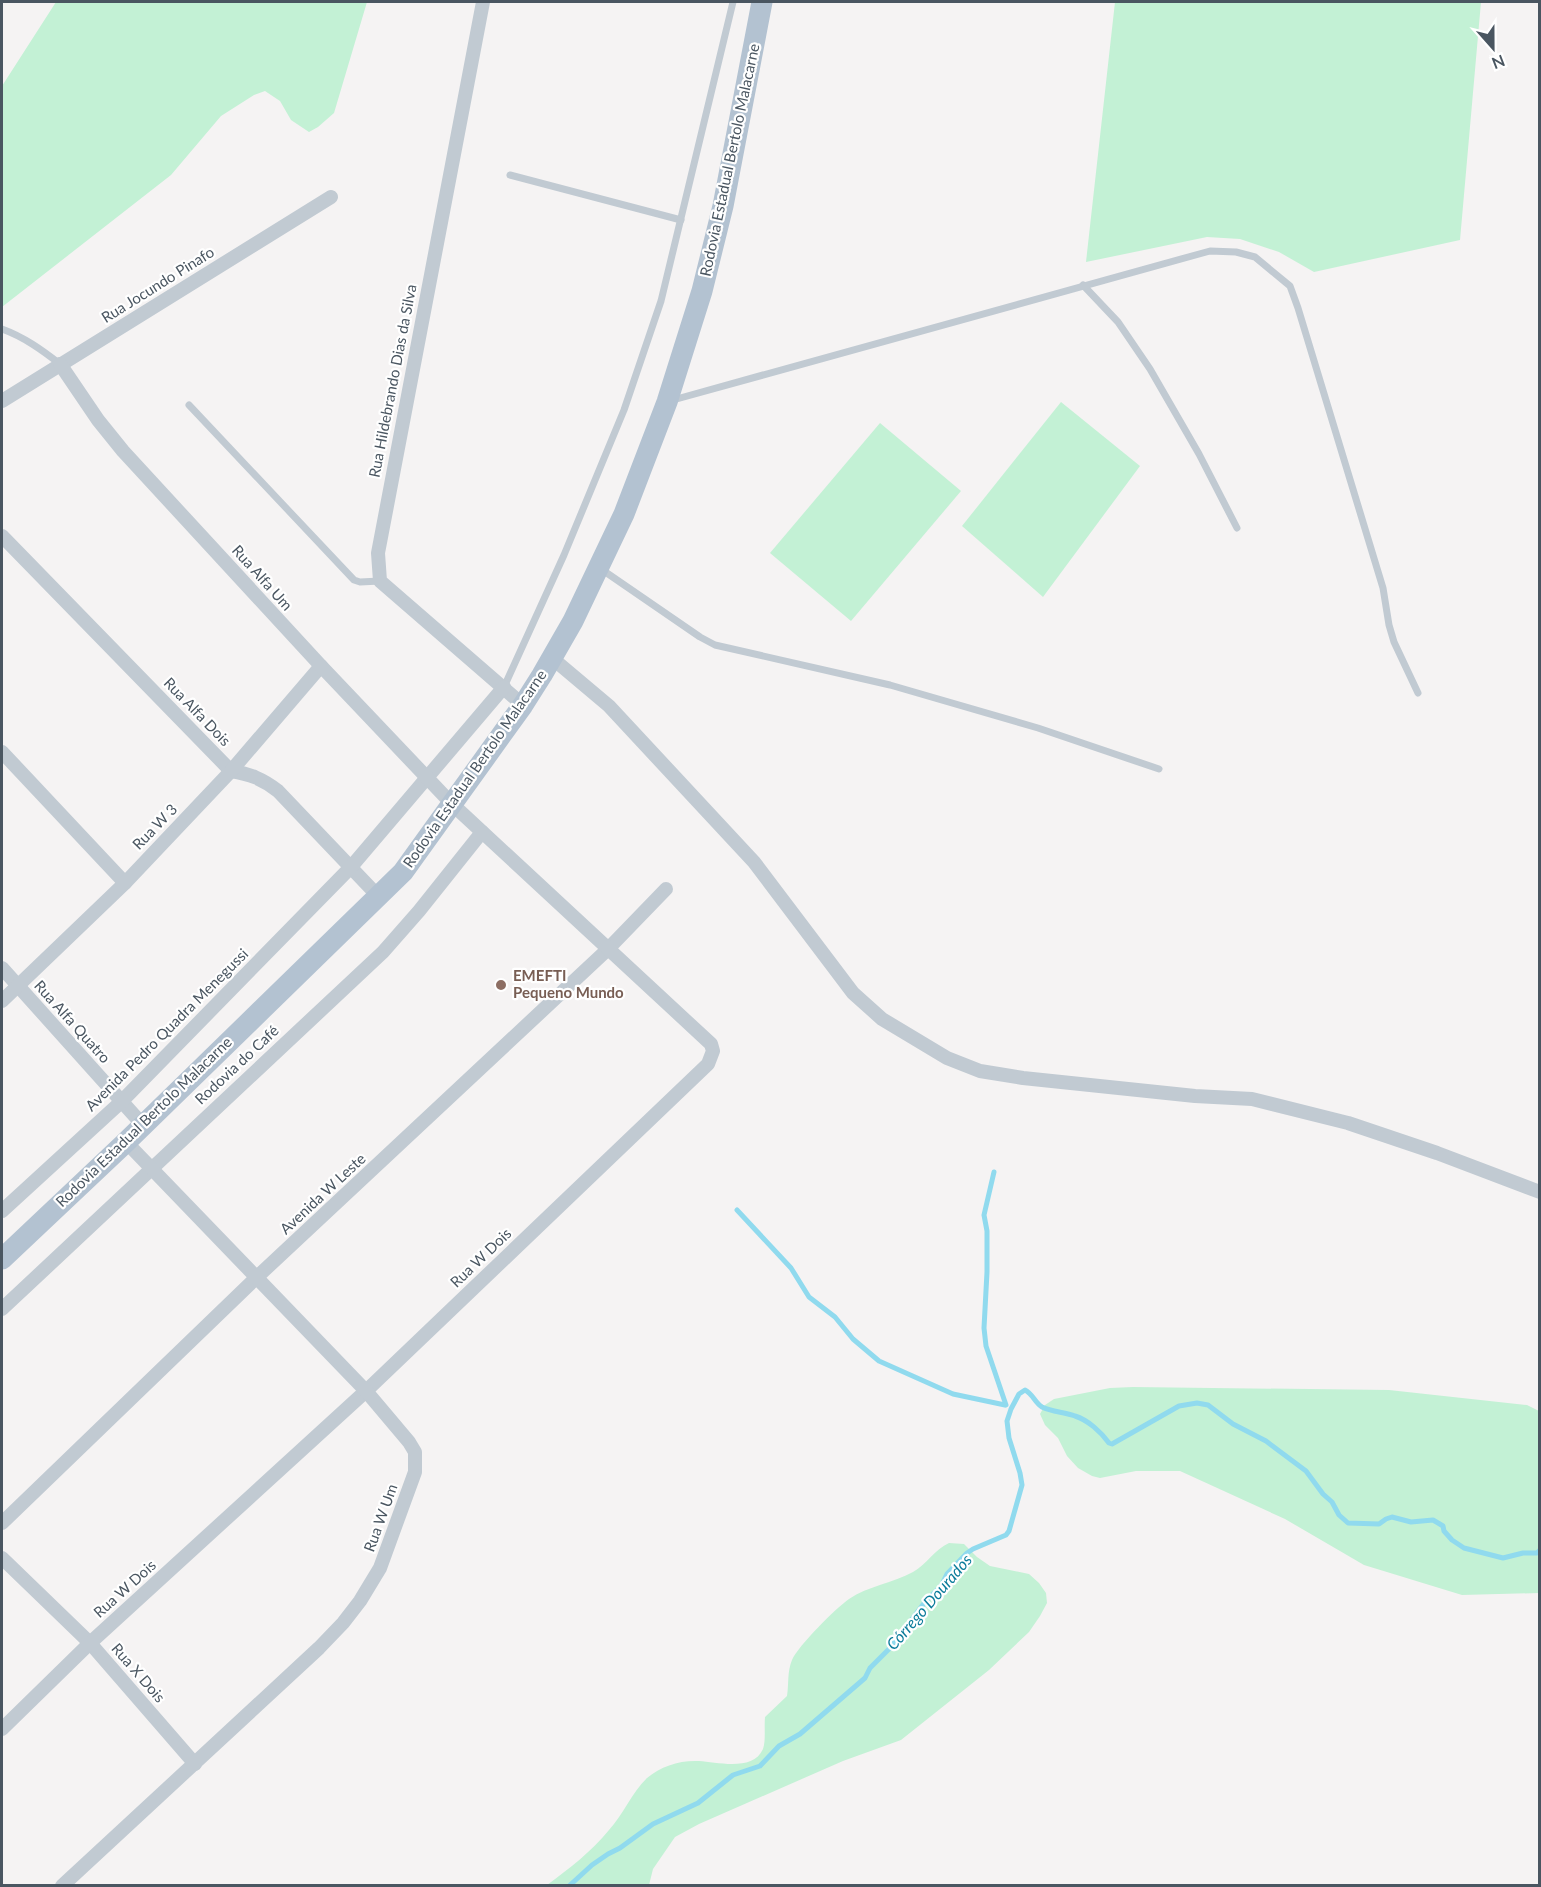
<svg xmlns="http://www.w3.org/2000/svg" width="1541" height="1887" viewBox="0 0 1541 1887" font-family="Lato,sans-serif">
<style>
.green{fill:#c3f1d5}
.lines{fill:none;stroke-linecap:round;stroke-linejoin:round}
.stream{stroke:#90daee;stroke-width:5}
.lane{stroke:#c1cad2;stroke-width:7}
.street{stroke:#c1cad2;stroke-width:14}
.primary{stroke:#b3c2d1;stroke-width:21}
.education-dot{fill:#8d6e63;stroke:#fff;stroke-width:2}
.labels{text-anchor:middle;stroke-width:4.5;stroke-linejoin:round;paint-order:stroke}
.street-label{font-size:15px;fill:#4a5661;stroke:#fff}
.education-label{font-size:15px;font-weight:bold;fill:#785e54;stroke:#fff;text-anchor:start}
.water-label{font-size:16px;font-style:italic;fill:#0c7c9b;stroke:#fff}
</style>
<rect width="100%" height="100%" fill="#f5f3f3"/>
<!-- green -->
<g class="green">
<path d="M56 2H367L334 113 318 127 309 132 291 120 280 101 265 91 254 95 221 116 171 175 2 307V86Z"/>
<path d="M1115 2H1481L1460 240 1314 272 1279 252 1240 239 1207 237 1086 262Z"/>
<path d="M1061 402 1140 466 1043 597 962 526Z"/>
<path d="M880 423 961 491 851 621 770 553Z"/>
<path d="M1133 1387 1389 1390 1527 1405 1539 1411V1593L1462 1595 1364 1565 1285 1519 1180 1471H1136L1100 1478 1092 1476 1078 1468 1067 1456 1058 1438 1045 1425 1040 1414 1045 1405 1054 1399 1110 1388Z"/>
<path d="M949 1543 964 1544 977 1557 990 1566 1029 1574 1039 1583 1046 1593 1047 1603 1040 1616 1029 1632 989 1670 901 1740 843 1761 699 1824 675 1837 653 1869 649 1885H547C570 1868 591 1852 609 1830 623 1815 632 1792 647 1778 661 1766 680 1760 699 1761 717 1762 753 1772 763 1749 766 1740 764 1727 765 1717L787 1696C789 1684 787 1672 792 1660 798 1646 836 1608 849 1599 868 1586 893 1583 913 1572 927 1564 935 1549 949 1543Z"/>
</g>
<g class="lines">
<!-- stream -->
<g class="stream">
<path d="M994 1172 984 1215 987 1231V1272L984 1328 986 1346 1006 1405"/>
<path d="M737 1210 791 1268 809 1297 835 1317 853 1339 879 1361 953 1394 1005 1405"/>
<path d="M569 1886 592 1865 608 1854 620 1848 653 1824 698 1803 733 1775 760 1766 779 1746 800 1734 865 1678 870 1668 890 1648 925 1602 941 1586 947 1574 967 1553 973 1549 1006 1535 1009 1531 1022 1485 1020 1473 1009 1438 1007 1421 1011 1409 1019 1394 1025 1390C1033 1394 1035 1403 1042 1407 1052 1412 1065 1412 1075 1416 1088 1420 1101 1432 1109 1443L1112 1444 1179 1406 1197 1403 1208 1405 1233 1424 1266 1441 1306 1471 1323 1494 1332 1502 1339 1515 1348 1523 1379 1524 1386 1519 1392 1517 1411 1522 1433 1520 1443 1526 1444 1531 1452 1540 1464 1548 1503 1558 1523 1553H1537L1540 1550"/>
</g>
<!-- lane -->
<g class="lane">
<path d="M510 175 681 220"/>
<path d="M1083 285 1118 322 1150 369 1199 454 1237 528"/>
<path d="M2 329C24 337 42 350 60 364"/>
<path d="M673 400 1210 251 1236 252 1255 257 1290 286 1298 308 1383 588 1389 625 1394 642 1418 693"/>
<path d="M189 405 354 580 360 582 380 581"/>
<path d="M601 569 700 637 715 645 890 685 1038 728 1159 769"/>
<path d="M504 687 564 555 624 410 661 301 733 2"/>
</g>
<!-- street -->
<g class="street">
<path d="M483 2 378 553 380 581 523 705"/>
<path d="M2 401 331 197"/>
<path d="M2 536 231 771C250 774 263 779 278 791L379 897"/>
<path d="M552 658 609 706 754 862 853 993 882 1019 947 1058 980 1071 1023 1078 1195 1096 1252 1099 1348 1123 1437 1153 1540 1192"/>
<path d="M2 752 125 883"/>
<path d="M2 968 142 1124"/>
<path d="M2 1001 125 883 231 771 321 666"/>
<path d="M2 1211 121 1102 351 867 504 687"/>
<path d="M2 1309 383 952 419 911 482 832"/>
<path d="M2 1523 257 1277 607 950 666 889"/>
<path d="M2 1558 90 1643 195 1764"/>
<path d="M2 1729 90 1643 366 1391 708 1064 713 1051 711 1044 452 804 321 666 123 451 98 420 60 364"/>
<path d="M62 1886 319 1648 343 1623 360 1601 380 1568 415 1472V1452L409 1442 366 1391 126 1142"/>
</g>
<!-- primary -->
<path class="primary" d="M2 1259 126 1142 403 872 523 705 542 675 573 621 624 514 667 402 702 291 723 206 762 2"/>
</g>
<!-- markers -->
<circle class="education-dot" cx="501" cy="985" r="6"/>
<g class="labels">
<!-- street labels -->
<g class="street-label">
<text transform="translate(730 160) rotate(-78)" y="5">Rodovia Estadual Bertolo Malacarne</text>
<text transform="translate(158 285) rotate(-32)" y="5">Rua Jocundo Pinafo</text>
<text transform="translate(393 381) rotate(-79)" y="5">Rua Hildebrando Dias da Silva</text>
<text transform="translate(262 578) rotate(48)" y="5">Rua Alfa Um</text>
<text transform="translate(197 712) rotate(46)" y="5">Rua Alfa Dois</text>
<text transform="translate(475 769) rotate(-55)" y="5">Rodovia Estadual Bertolo Malacarne</text>
<text transform="translate(155 827) rotate(-46)" y="5">Rua W 3</text>
<text transform="translate(72 1022) rotate(48)" y="5">Rua Alfa Quatro</text>
<text transform="translate(167 1030) rotate(-45)" y="5">Avenida Pedro Quadra Menegussi</text>
<text transform="translate(237 1065) rotate(-43)" y="5">Rodovia do Café</text>
<text transform="translate(144 1122) rotate(-44)" y="5">Rodovia Estadual Bertolo Malacarne</text>
<text transform="translate(323 1194) rotate(-43)" y="5">Avenida W Leste</text>
<text transform="translate(481 1258) rotate(-44)" y="5">Rua W Dois</text>
<text transform="translate(381 1518) rotate(-70)" y="5">Rua W Um</text>
<text transform="translate(125 1589) rotate(-42)" y="5">Rua W Dois</text>
<text transform="translate(138 1673) rotate(49)" y="5">Rua X Dois</text>
</g>
<!-- education labels -->
<g class="education-label">
<text x="513" y="981">EMEFTI<tspan x="513" dy="17">Pequeno Mundo</tspan></text>
</g>
<!-- water labels -->
<g class="water-label">
<text transform="translate(929 1602) rotate(-49)" y="6">Córrego Dourados</text>
</g>
</g>
<!-- border -->
<rect width="1541" height="1887" fill="none" stroke="#4a5661" stroke-width="6"/>
<!-- north arrow -->
<g transform="translate(1493 48) rotate(159)" stroke="#ffffff" stroke-width="4.5" paint-order="stroke">
<path d="M0-4.5L10 22L0 15L-10 22Z" fill="#4a5661"/>
<text y="-9" font-size="16" font-weight="bold" text-anchor="middle" fill="#4a5661">N</text>
</g>
</svg>
